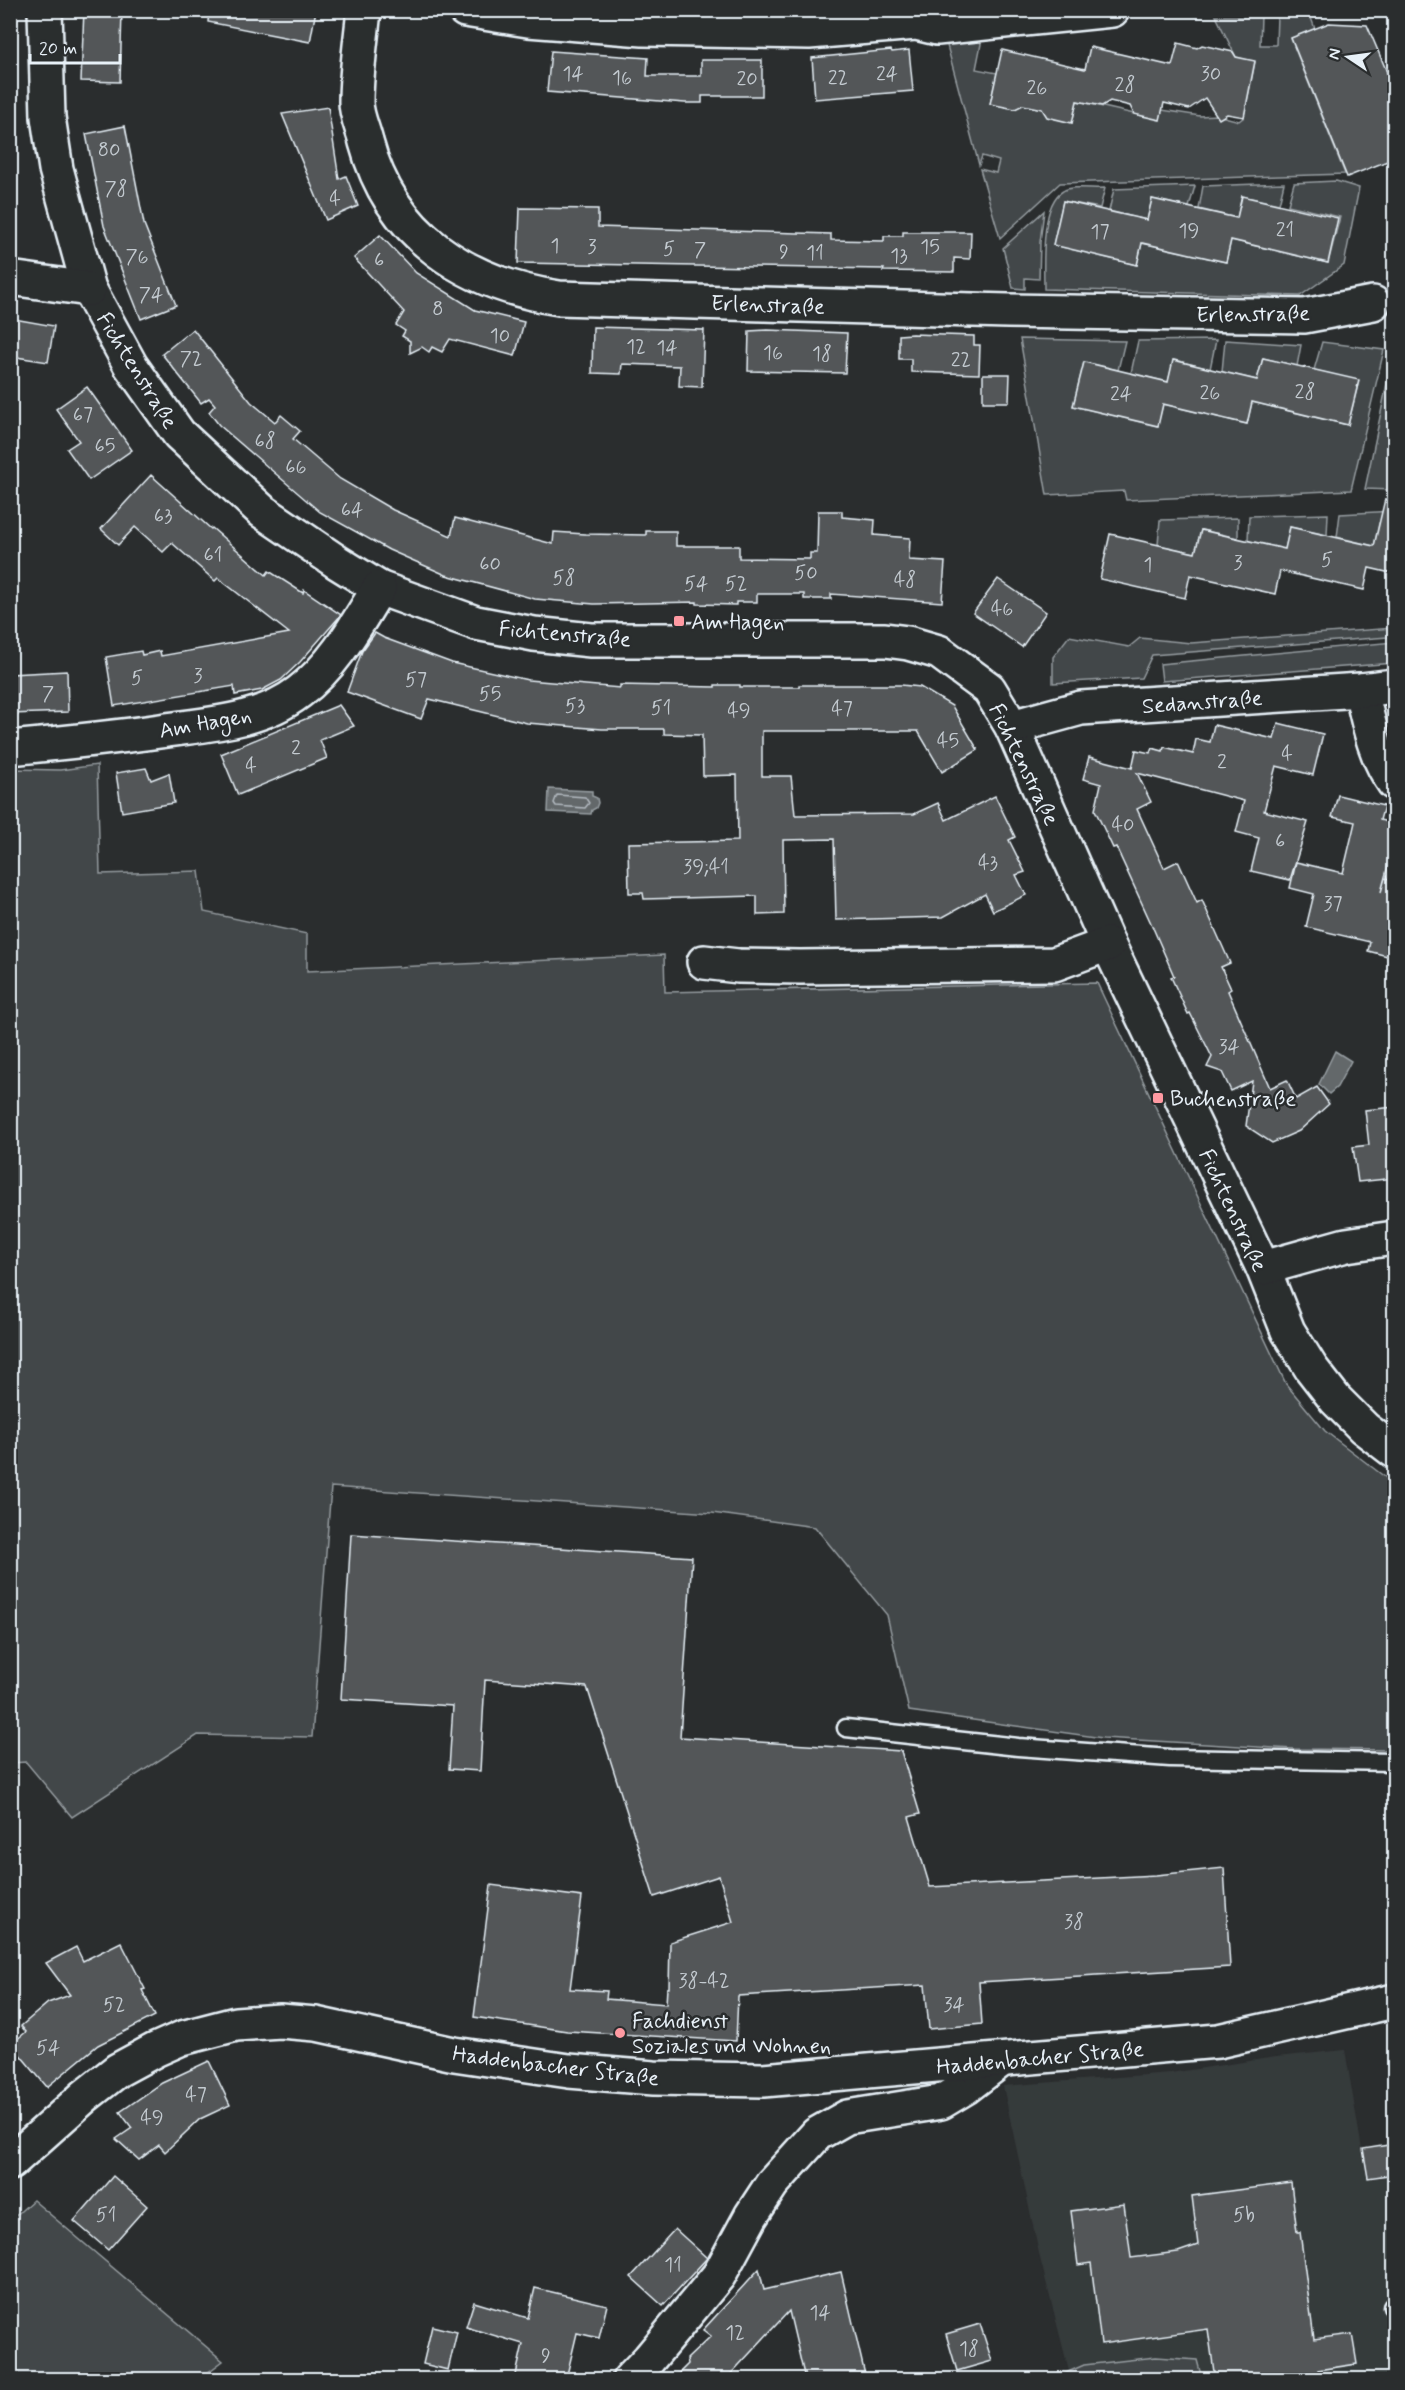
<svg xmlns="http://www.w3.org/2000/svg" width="1405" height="2390" viewBox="0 0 1405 2390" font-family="Mynerve,sans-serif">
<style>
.built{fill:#363a3b}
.green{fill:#424648;stroke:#959ca0;stroke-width:1.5}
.water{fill:#63686b;stroke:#989fa3;stroke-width:1.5}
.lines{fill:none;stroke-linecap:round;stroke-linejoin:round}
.shore{stroke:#b3bac0;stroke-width:1.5}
.building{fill:#535759;stroke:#e8f1f8;stroke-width:1.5}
.service-casing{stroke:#e8f1f8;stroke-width:21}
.minor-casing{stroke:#e8f1f8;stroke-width:38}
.secondary-casing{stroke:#e8f1f8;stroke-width:38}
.service{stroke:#2a2d2e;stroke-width:16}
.minor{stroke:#2a2d2e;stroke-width:33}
.secondary{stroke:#2a2d2e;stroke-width:33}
.poi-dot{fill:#ff9aa2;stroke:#2a2d2e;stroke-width:2}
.labels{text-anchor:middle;stroke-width:5;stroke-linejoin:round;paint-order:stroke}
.number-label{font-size:20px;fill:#c3cad0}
.street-label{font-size:22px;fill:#e8f1f8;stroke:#2a2d2e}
.poi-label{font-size:22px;fill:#e8f1f8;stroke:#2a2d2e;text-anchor:start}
</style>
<rect width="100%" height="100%" fill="#2a2d2e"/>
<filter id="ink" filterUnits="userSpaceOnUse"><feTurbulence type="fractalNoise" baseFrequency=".0167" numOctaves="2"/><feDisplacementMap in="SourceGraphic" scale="12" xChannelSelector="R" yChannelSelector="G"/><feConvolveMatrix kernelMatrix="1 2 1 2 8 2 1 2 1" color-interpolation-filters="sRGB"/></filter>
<g filter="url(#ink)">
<!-- built -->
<path class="built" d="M1345 2050 1367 2179 1394 2176V2379H1071L1040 2258 1003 2086 1170 2073 1276 2057Z"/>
<!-- green -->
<g class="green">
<path d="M1310 15 1315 29 1291 39 1345 174 1060 183 1000 238 980 169 996 173 999 161 982 156 979 165 945 38 979 34 981 44 976 69 997 73 990 104 1015 109 1021 104 1044 109 1072 123 1077 101 1134 114 1162 110 1200 116 1217 115 1239 121 1244 117 1255 62 1236 57 1216 16H1261L1260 45H1276L1277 16Z"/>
<path d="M1336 181 1359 188 1344 265 1300 296 1044 289C1044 265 1040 204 1063 191 1072 185 1093 189 1105 188L1100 208 1063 201 1053 245 1137 265 1142 243 1226 262 1231 240 1328 263 1340 217 1288 205 1294 183Z"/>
<path d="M1284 183 1279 204 1242 196 1237 218 1199 209 1203 186Z"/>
<path d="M1195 186 1189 207 1152 199 1147 220 1109 211 1114 189Z"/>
<path d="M1044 211 1040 242 1039 279 1025 278V289L1013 288 1003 248Z"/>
<path d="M1020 339 1125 341 1118 370 1084 362 1073 406 1157 426 1163 404 1247 424 1252 402 1348 425 1359 381 1314 370 1322 342 1384 350 1351 490 1126 500 1124 491 1047 495Z"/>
<path d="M1216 340 1210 369 1174 360 1168 382 1131 373 1138 341Z"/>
<path d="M1225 340 1301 345 1297 366 1263 358 1257 380 1222 372Z"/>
<path d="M1394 350V490L1365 489Z"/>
<path d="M1394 511V526L1379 523 1374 546 1337 537 1340 514Z"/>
<path d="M1328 514 1327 535 1290 527 1285 549 1248 541 1249 516Z"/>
<path d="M1238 518V538L1201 530 1195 553 1158 545 1160 520Z"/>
<path d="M1394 628V636L1388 637 1152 655 1141 678 1053 683V657L1069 636 1129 647 1140 638 1191 643Z"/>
<path d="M1394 642V663L1162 681 1160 664Z"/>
<path d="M97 765 100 874 199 871 204 912 307 934V971L664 955 665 992 1097 983 1286 1384 1325 1431 1394 1484V1750L1294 1749 1103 1738 909 1711 887 1615 815 1527 712 1513 331 1487 312 1737 198 1735 72 1817 26 1762 11 1763 10 769 60 770Z"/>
<path d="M33 2200 223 2361 199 2379H11V2220Z"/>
<path d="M1156 2357 1197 2360 1202 2379H1052L1084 2365Z"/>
</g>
<!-- water -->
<g class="water">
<path d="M549 789 592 791V796L597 798 598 803 596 808 592 810 591 814 548 812Z"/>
<path d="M1335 1051 1351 1061 1337 1087 1329 1094 1319 1084Z"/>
</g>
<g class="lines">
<!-- shore -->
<path class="shore" d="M557 795 585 797 589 803 585 808 556 806 554 803Z"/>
</g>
<!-- building -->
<g class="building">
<path d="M84 10H122L120 82 81 81Z"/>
<path d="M209 10H316L310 42 208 22Z"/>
<path d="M1329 23 1367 25 1395 91V158L1347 177 1291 38Z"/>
<path d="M1178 43 1197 48 1202 45 1233 52 1236 57 1255 61 1244 117 1227 114 1219 119 1205 98 1189 109 1164 103 1160 120 1134 114 1130 106 1110 101 1102 106 1077 101 1072 123 1047 117 1042 109 1023 105 1015 109 990 104 1002 50 1085 69 1090 47 1172 66Z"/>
<path d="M891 50 892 52 909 50 913 91 815 99 812 58Z"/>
<path d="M551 51 648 58 647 76H701V60H762V96H702V103H685L547 92Z"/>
<path d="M328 107 339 179 346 176 358 206 326 220 282 114Z"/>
<path d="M125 126 144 224 176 305 141 319 104 226 86 134Z"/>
<path d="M1242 196 1338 218 1328 263 1231 240 1226 262 1142 243 1137 265 1053 245 1063 201 1147 220 1152 199 1237 218Z"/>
<path d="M520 208 598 209V227L831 234V240L884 241V236H903V232H971L970 259 954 258V272L883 271 884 269 518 263Z"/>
<path d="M380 235 416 273 475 310 524 322 515 356 450 339 442 352 432 347 429 352 422 347 410 353V341L402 336 405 331 396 325 404 312 354 258Z"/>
<path d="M14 319 54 326 48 362 10 356Z"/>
<path d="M593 327 704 330 702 387 679 386 680 366 622 364 621 374 592 373Z"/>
<path d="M193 329 251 402 275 422 281 415 300 431 293 439 340 479 393 510 451 536 455 518 553 544 554 532 585 534 646 535V531H676V546H739V558L810 559V553H817L818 511H842V517L875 520 874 535 910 538 909 560 945 562 942 602 831 594V599H804V594H757V602H736V605L697 604V602L594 604 535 599 446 575 389 550 320 512 219 425 209 412 215 405 209 398 201 403 162 354Z"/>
<path d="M767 330 847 333 845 373 748 371 749 331Z"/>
<path d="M912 334 974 336V345H980L979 374 911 372V359H899V335Z"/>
<path d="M1263 358 1359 380 1348 425 1252 402 1247 424 1163 404 1158 426 1073 406 1084 362 1168 382 1173 360 1257 380Z"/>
<path d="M983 374H1010L1009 402H983Z"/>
<path d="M87 387 132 450 89 480 67 449 79 441 56 409Z"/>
<path d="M151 475 211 529 212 528 266 575 269 571 303 593 304 590 341 615 300 662 281 680 262 690 235 695 234 686 114 706 106 657 141 651 142 655 160 651 161 656 289 633 218 578 215 581 172 543 163 552 135 527 118 545 101 529Z"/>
<path d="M1385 499 1395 500V574L1369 568 1364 590 1280 571 1275 594 1190 575 1185 598 1100 579 1110 534 1195 553 1201 530 1285 549 1290 527 1374 546Z"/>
<path d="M998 579 1046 612 1022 647 973 613Z"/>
<path d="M375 633 384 638 452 663 528 680 620 688V685L715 687V685H740V687H799V685H901L920 687 952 706 978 750 942 772 918 731H762V776H791L795 815 914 814 938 803 946 820 995 796 1015 837 1009 840 1025 872 1016 875 1026 895 993 911 985 894 943 917 836 920 834 839 783 840 784 914 757 915V896L644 899 643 893H629L628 843 738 841 737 775 703 776 702 735 664 734V729H602L527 723 429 699 421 719 347 692 362 651Z"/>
<path d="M67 671 68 712 10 714V674Z"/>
<path d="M339 705 354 726 320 740 327 758 238 795 221 754Z"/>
<path d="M1278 723 1323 734 1313 775 1276 766 1264 811 1308 822 1290 880 1251 871 1259 838 1236 832 1244 801 1137 773 1151 802 1137 809 1164 868 1178 861 1197 903 1202 900 1230 963 1221 967 1231 989 1228 991 1270 1088 1287 1080 1296 1099 1317 1087 1329 1104 1299 1131 1272 1143 1246 1126 1252 1081 1231 1091 1222 1072 1207 1067 1212 1057 1190 1013 1188 1014 1171 977 1174 976 1150 921 1116 847 1113 848 1095 810 1101 784 1083 779 1089 757 1132 768 1136 750 1150 753 1152 748 1163 751 1164 747 1193 754 1196 739 1210 742 1214 725 1274 739Z"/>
<path d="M146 768 151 780 169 773 174 803 122 812 116 773Z"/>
<path d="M1338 795 1384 806 1380 820 1395 824V840L1381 892 1385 878 1395 880V958L1368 951 1370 942 1306 927 1314 894 1290 888 1296 862 1343 873 1355 822 1332 817Z"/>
<path d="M1395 1107V1178L1358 1182 1353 1147 1369 1145 1365 1110Z"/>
<path d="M351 1534 692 1557 680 1737 901 1751 920 1814 909 1817 930 1887 1156 1875 1224 1868 1230 1967 979 1982 982 2024 929 2029 925 1985 738 1996 736 2041 567 2031 474 2017 491 1885 582 1897 570 1989 607 1991 606 1999 666 2004 667 1988H669L670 1942 733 1922 719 1876 654 1897 587 1687 485 1680 480 1771 449 1769 453 1706 341 1699Z"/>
<path d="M121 1942 145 1989 142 1990 155 2016 98 2045 47 2087 11 2044 26 2032 21 2026 48 2003 70 1995 46 1963 76 1947 83 1961Z"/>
<path d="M209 2061 230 2105 200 2119 165 2152 159 2145 139 2160 116 2139 132 2128 120 2112 162 2083Z"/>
<path d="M1395 2144V2174L1368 2178 1363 2149Z"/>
<path d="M113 2176 147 2206 108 2250 74 2221Z"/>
<path d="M1291 2183 1297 2232H1300L1314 2339 1352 2334 1357 2364 1318 2370 1319 2379H1215L1208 2329 1101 2344 1091 2263 1078 2265 1071 2211 1124 2204 1131 2258 1178 2252 1198 2245 1192 2196Z"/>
<path d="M675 2229 707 2258 663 2306 631 2277Z"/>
<path d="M759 2269 764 2290 841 2272 866 2379H805L789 2311 726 2379H673L688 2364 687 2359 711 2336 703 2330Z"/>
<path d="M535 2288 607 2305 599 2338 577 2333 566 2379H515L523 2344 466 2327 474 2302 528 2318Z"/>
<path d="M980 2324 992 2361 957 2371 946 2334Z"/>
<path d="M432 2326 457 2332 448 2370 423 2364Z"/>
</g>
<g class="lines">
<!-- service casing -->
<g class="service-casing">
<g id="service">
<path d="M846 1728 1018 1747 1170 1758 1394 1762"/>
<path d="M1392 2307 1394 2306"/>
</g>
</g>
<!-- minor casing -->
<g class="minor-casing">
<g id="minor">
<path d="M45 10 48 117 56 169 89 289 131 366 179 434 262 511 337 562 379 588 476 623 534 634 591 640H885L908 643 939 652 989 689 1012 727 1108 944 1263 1268 1288 1331 1311 1368 1335 1399 1364 1428 1394 1451"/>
<path d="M364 10C361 40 356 72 356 102 356 115 363 129 366 142 391 236 466 284 559 298L1008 311 1304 316 1373 303"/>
<path d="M465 10 528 20 643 29 809 32 916 23 937 28 1112 10"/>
<path d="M10 278 89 289"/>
<path d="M1361 690C1369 724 1374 755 1394 783"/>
<path d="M1012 727 1081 708 1361 690 1394 686"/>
<path d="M10 748C61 743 110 738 160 731 208 724 260 722 299 692 334 666 357 624 379 588"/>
<path d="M704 962 738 966 800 967 1054 964 1108 944"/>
<path d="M1263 1268 1346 1245 1394 1238"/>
<path d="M629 2380 649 2359 719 2275 751 2216 772 2184 817 2134 847 2117 941 2102 966 2087 1000 2061"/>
</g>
</g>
<!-- secondary casing -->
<g class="secondary-casing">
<path id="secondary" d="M10 2163 85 2096 118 2070 155 2050 182 2038 236 2024 280 2021 316 2024 454 2054 569 2071 654 2078 763 2080 1218 2041 1394 2001"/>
</g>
<!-- service -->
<use href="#service" class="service"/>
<!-- minor -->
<use href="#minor" class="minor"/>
<!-- secondary -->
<use href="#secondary" class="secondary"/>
</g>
</g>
<!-- markers -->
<g class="poi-dot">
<rect x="673" y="615" width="12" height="12" rx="3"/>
<rect x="1152" y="1092" width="12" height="12" rx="3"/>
<circle cx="620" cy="2033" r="6"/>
</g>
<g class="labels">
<!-- number labels -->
<g class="number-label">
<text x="573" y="80">14</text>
<text x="887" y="80">24</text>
<text x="1211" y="80">30</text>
<text x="622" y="84">16</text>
<text x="838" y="84">22</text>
<text x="747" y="85">20</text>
<text x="1125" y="91">28</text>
<text x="1037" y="94">26</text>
<text x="109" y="156">80</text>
<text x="116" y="195">78</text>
<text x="335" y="205">4</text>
<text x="1285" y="236">21</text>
<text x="1189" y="237">19</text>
<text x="1100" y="238">17</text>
<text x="555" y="252">1</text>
<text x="592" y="253">3</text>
<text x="930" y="253">15</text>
<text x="669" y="255">5</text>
<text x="700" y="256">7</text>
<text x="784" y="258">9</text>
<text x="815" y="259">11</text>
<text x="899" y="262">13</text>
<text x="137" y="263">76</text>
<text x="379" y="266">6</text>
<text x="151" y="301">74</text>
<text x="438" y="315">8</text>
<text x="500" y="342">10</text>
<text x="636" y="353">12</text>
<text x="667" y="354">14</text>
<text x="773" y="359">16</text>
<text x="822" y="360">18</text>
<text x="191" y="365">72</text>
<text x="961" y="366">22</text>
<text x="1305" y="398">28</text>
<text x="1210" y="399">26</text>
<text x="1121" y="400">24</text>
<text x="83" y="421">67</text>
<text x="265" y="447">68</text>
<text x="105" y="452">65</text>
<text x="296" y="473">66</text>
<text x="352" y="516">64</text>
<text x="163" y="522">63</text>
<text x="213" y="561">61</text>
<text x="1327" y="566">5</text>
<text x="1238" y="569">3</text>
<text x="490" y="570">60</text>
<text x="1148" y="571">1</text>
<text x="806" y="579">50</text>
<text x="564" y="584">58</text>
<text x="905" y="586">48</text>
<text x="696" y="590">54</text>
<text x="736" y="590">52</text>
<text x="1002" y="615">46</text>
<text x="198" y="682">3</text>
<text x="137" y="684">5</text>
<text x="416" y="686">57</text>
<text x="48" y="700">7</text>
<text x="490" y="700">55</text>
<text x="575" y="712">53</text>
<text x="661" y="714">51</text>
<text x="842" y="715">47</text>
<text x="739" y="717">49</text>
<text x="948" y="747">45</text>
<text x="296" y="754">2</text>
<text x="1287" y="760">4</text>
<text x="1222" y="768">2</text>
<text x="251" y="772">4</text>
<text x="1123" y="831">40</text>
<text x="1280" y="847">6</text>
<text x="988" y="869">43</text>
<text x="706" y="873">39;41</text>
<text x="1333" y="910">37</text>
<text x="1229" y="1053">34</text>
<text x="1074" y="1928">38</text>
<text x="704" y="1987">38-42</text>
<text x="114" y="2011">52</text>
<text x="954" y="2011">34</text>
<text x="48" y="2054">54</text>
<text x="196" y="2101">47</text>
<text x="152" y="2124">49</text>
<text x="106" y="2221">51</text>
<text x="1244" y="2221">5b</text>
<text x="673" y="2271">11</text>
<text x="820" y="2319">14</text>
<text x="735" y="2339">12</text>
<text x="969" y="2355">18</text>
<text x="546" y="2362">9</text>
</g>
<!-- street labels -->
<g class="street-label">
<text transform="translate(768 304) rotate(2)" y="8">Erlenstraße</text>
<text transform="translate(1253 313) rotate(-1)" y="8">Erlenstraße</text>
<text transform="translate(138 370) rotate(58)" y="8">Fichtenstraße</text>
<text transform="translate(565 633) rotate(5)" y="8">Fichtenstraße</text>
<text transform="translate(1202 701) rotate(-4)" y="8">Sedanstraße</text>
<text transform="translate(205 722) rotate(-10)" y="8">Am Hagen</text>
<text transform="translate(1025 764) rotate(64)" y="8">Fichtenstraße</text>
<text transform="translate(1234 1210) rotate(65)" y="8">Fichtenstraße</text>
<text transform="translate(1040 2057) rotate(-5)" y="8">Haddenbacher Straße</text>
<text transform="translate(556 2065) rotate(7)" y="8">Haddenbacher Straße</text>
</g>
<!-- poi labels -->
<g class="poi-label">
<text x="691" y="629">Am Hagen</text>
<text x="1170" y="1106">Buchenstraße</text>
<text x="632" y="2028">Fachdienst<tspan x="632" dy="25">Soziales und Wohnen</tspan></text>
</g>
</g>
<!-- margin -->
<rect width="1405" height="2390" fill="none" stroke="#2a2d2e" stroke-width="36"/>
<rect x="18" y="18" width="1369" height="2354" fill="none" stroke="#e8f1f8" stroke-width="2" filter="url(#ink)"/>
<!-- north arrow -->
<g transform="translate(1348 57) rotate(283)" stroke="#2a2d2e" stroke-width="4.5" paint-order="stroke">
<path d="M0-4.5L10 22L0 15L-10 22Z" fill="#e8f1f8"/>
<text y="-9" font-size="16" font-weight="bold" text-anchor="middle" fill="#e8f1f8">N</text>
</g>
<!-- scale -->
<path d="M30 54v9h90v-9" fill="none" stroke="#e8f1f8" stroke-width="3"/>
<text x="39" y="54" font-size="18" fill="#e8f1f8" stroke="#2a2d2e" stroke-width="4.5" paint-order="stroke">20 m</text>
</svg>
